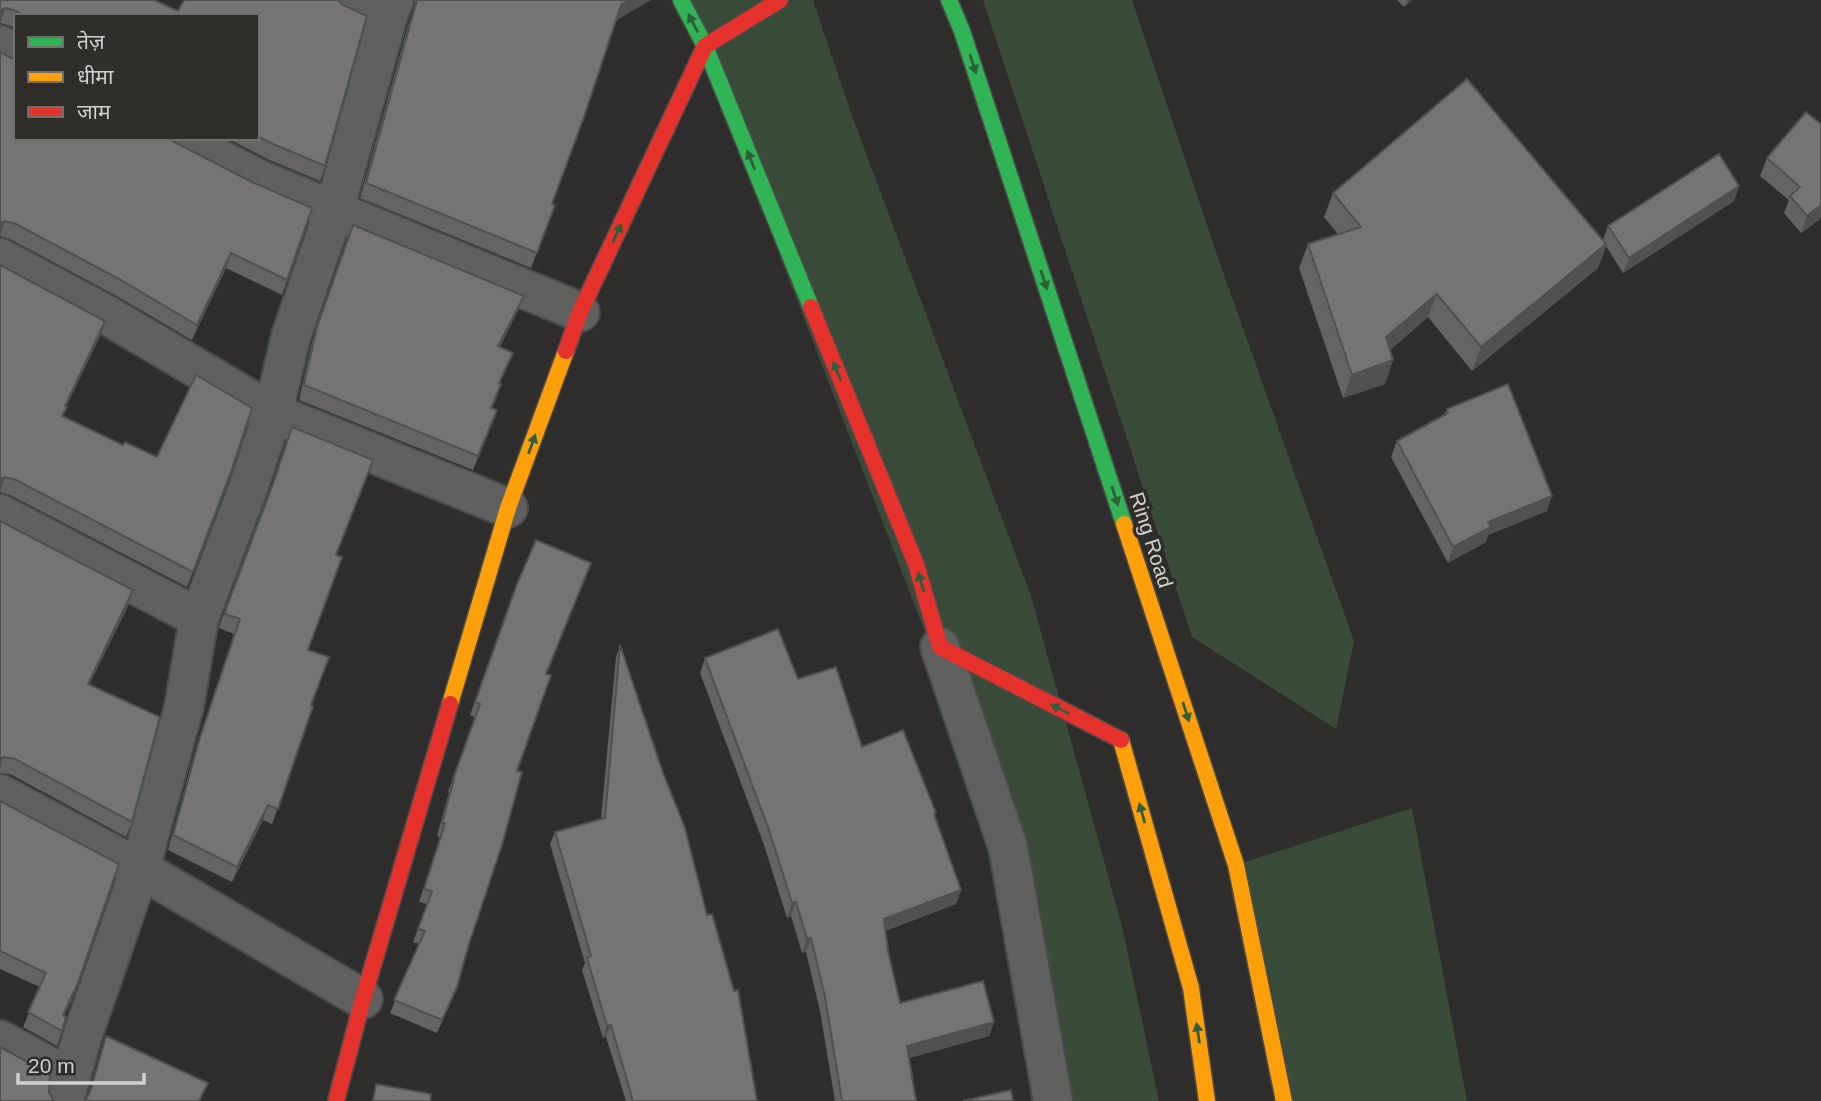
<svg xmlns="http://www.w3.org/2000/svg" width="1821" height="1101" viewBox="0 0 1821 1101" font-family="Arial,'Noto Sans Devanagari',sans-serif">
<style>
.green{fill:#3a4b39}
.lines{fill:none;stroke-linecap:round;stroke-linejoin:round}
.street-casing{stroke:#4b4b49;stroke-width:42}
.fast-casing{stroke:#4b4b49;stroke-width:19}
.slow-casing{stroke:#4b4b49;stroke-width:19}
.jam-casing{stroke:#4b4b49;stroke-width:19}
.street{stroke:#60605f;stroke-width:38}
.fast{stroke:#30b455;stroke-width:16}
.slow{stroke:#ff9f0a;stroke-width:16}
.jam{stroke:#e5322d;stroke-width:16}
.wall{fill:#656462}
.shaded-wall{fill:#525150}
.building{fill:#757472;stroke:#525150;stroke-width:2}
.oneway{fill:#305d3a}
.labels{text-anchor:middle;stroke-width:7;stroke-linejoin:round;paint-order:stroke}
.street-label{font-size:21px;fill:#d2d1cf;stroke:#302e2b}
</style>
<rect width="100%" height="100%" fill="#2f2e2c"/>
<!-- green -->
<g class="green">
<path d="M681 0H813L851 113 1031 596 1122 926 1159 1101H1053L1008 847Z"/>
<path d="M983 0H1132L1217 255 1354 641 1336 729 1192 637Z"/>
<path d="M1412 808 1467 1101H1284L1236 865Z"/>
</g>
<g class="lines">
<!-- street casing -->
<g class="street-casing">
<g id="street">
<path d="M347 0 387 19 394 0"/>
<path d="M0 45 16 54"/>
<path d="M179 138 258 179 580 312"/>
<path d="M0 258 105 314 273 413 508 508"/>
<path d="M0 514 199 618"/>
<path d="M940 647 1008 847 1053 1101"/>
<path d="M0 794 140 869 363 999"/>
<path d="M0 1040 71 1078"/>
<path d="M64 1101 83 1034 140 869 184 707 199 618 247 491 273 413 291 336 334 211 387 19"/>
</g>
</g>
<!-- fast casing -->
<g class="fast-casing">
<g id="fast">
<path d="M681 0 705 46 811 307"/>
<path d="M949 0 962 31 1124 524"/>
</g>
</g>
<!-- slow casing -->
<g class="slow-casing">
<g id="slow">
<path d="M1124 524 1236 865 1284 1101"/>
<path d="M450 704 508 508 566 351"/>
<path d="M1121 740 1191 988 1207 1101"/>
</g>
</g>
<!-- jam casing -->
<g class="jam-casing">
<g id="jam">
<path d="M811 307 916 564 940 647 1121 740"/>
<path d="M566 351 580 312 705 46 780 0"/>
<path d="M336 1101 363 999 450 704"/>
</g>
</g>
<!-- street -->
<use href="#street" class="street"/>
<!-- fast -->
<use href="#fast" class="fast"/>
<!-- slow -->
<use href="#slow" class="slow"/>
<!-- jam -->
<use href="#jam" class="jam"/>
</g>
<!-- wall -->
<g class="wall">
<path d="M0 0H154L178 11 184 0H338L343 5 367 16 325 166 320 181 267 159 227 138H257V16H16V29L11 26 0 23Z"/>
<path d="M415 0H651L616 20 552 204 555 205 531 268 360 198 408 26 415 7Z"/>
<path d="M1397 0H1412L1404 7Z"/>
<path d="M0 52 254 183 312 208 282 295 226 268 192 340 115 295 10 239 0 236Z"/>
<path d="M1821 124V218L1801 233 1784 213 1789 200 1760 176 1767 158Z"/>
<path d="M1739 186 1734 201 1623 273 1606 246 1598 268 1472 371 1428 317 1390 350 1393 360 1385 384 1343 398 1299 268 1308 244 1338 234 1324 217 1333 193 1603 240 1608 226Z"/>
<path d="M353 225 518 310 500 347 513 353 500 383 496 399 492 408V425L473 470 299 400 312 342Z"/>
<path d="M0 265 100 336 66 407 63 417 123 445 157 457 232 469 187 587 10 495 0 492Z"/>
<path d="M1447 409 1547 511 1488 535 1486 542 1448 563 1391 457 1397 441 1444 415Z"/>
<path d="M269 494 336 555 308 650 311 705 313 706 272 824 263 820 232 882 168 850 195 751 234 634 219 628 220 624Z"/>
<path d="M0 521 133 590 128 606 89 685 132 822 126 837 10 774 0 773Z"/>
<path d="M517 584 547 674 517 771 452 1000 437 1033 390 1013 419 944 413 942 427 904 419 902 440 837 437 836 449 792H448L475 717 470 715Z"/>
<path d="M620 645 707 915 757 1101H626L606 1037 603 1038 582 970 585 963 550 844 555 832 601 819 616 657Z"/>
<path d="M705 658 798 679 862 747 936 813 935 816 961 890 956 904 885 931 888 951 900 1003 994 1022 989 1036 909 1058 916 1101H835L820 1011 806 952 802 953 791 916 787 918 764 845 700 673Z"/>
<path d="M0 801 72 1000 64 1016 62 1031 57 1046 23 1027 40 987 0 969Z"/>
<path d="M106 1036 208 1083 88 1096Z"/>
</g>
<!-- shaded-wall -->
<g class="shaded-wall">
<path d="M630 0H651L615 21 621 5Z"/>
<path d="M1407 0H1412L1404 7Z"/>
<path d="M6 8 0 23V10Z"/>
<path d="M1739 186 1734 201 1623 273 1629 258Z"/>
<path d="M1821 205V218L1801 233 1807 216Z"/>
<path d="M5 221 0 236V223Z"/>
<path d="M1606 244 1598 268 1472 371 1481 347Z"/>
<path d="M231 253 226 268 192 340 197 325Z"/>
<path d="M1437 294 1428 317 1377 361 1386 337Z"/>
<path d="M524 296 518 310 493 361 498 346Z"/>
<path d="M105 321 100 336 59 421 65 406Z"/>
<path d="M1393 360 1385 384 1343 398 1352 375Z"/>
<path d="M497 410 492 425 473 470 478 456Z"/>
<path d="M5 477 0 492V479Z"/>
<path d="M1552 496 1547 511 1488 535 1486 542 1448 563 1453 547 1488 522Z"/>
<path d="M133 590 128 606 82 699 88 684Z"/>
<path d="M4 757 0 768V758Z"/>
<path d="M268 805 263 820 232 882 237 867Z"/>
<path d="M961 890 956 904 878 933 884 919Z"/>
<path d="M796 902 791 916 787 918 792 903Z"/>
<path d="M811 938 806 952 802 953 807 939Z"/>
<path d="M77 985 72 1000 57 1030 63 1015Z"/>
<path d="M457 987 452 1000 437 1033 442 1020Z"/>
<path d="M994 1022 989 1036 902 1060 907 1046Z"/>
<path d="M611 1025 606 1037 603 1038 607 1026Z"/>
</g>
<!-- building -->
<g class="building">
<path d="M0 0H154L178 11 184 0H338L343 5 367 16 325 166 273 144 257 136V16H25L16 11 6 8 0 10Z"/>
<path d="M417 0H630L621 5 584 117 552 204 555 205 537 253 366 183Z"/>
<path d="M0 52 11 58 16 59V138H170L174 142 254 183 312 208 287 280 231 253 197 325 121 280 16 224 5 221 0 223Z"/>
<path d="M1467 79 1606 244 1481 347 1437 294 1386 337 1393 360 1352 375 1308 244 1361 227 1333 193Z"/>
<path d="M1806 112 1821 124V205L1807 216 1790 196 1800 187 1767 158Z"/>
<path d="M1719 154 1739 186 1629 258 1608 226Z"/>
<path d="M353 225 524 296 498 346 513 353 499 383 501 384 491 408 497 410 478 456 304 385 317 327Z"/>
<path d="M0 265 105 321 65 406 67 407 62 416 123 445 125 442 157 457 196 375 252 408 232 469 193 572 16 480 5 477 0 479Z"/>
<path d="M1508 384 1552 496 1488 522 1491 527 1453 547 1397 441 1448 413 1447 409Z"/>
<path d="M292 427 373 460 336 555 342 557 308 650 329 657 311 705 313 706 278 809 268 805 237 867 173 835 200 737 240 619 225 614 226 609 273 484Z"/>
<path d="M0 521 133 590 88 684 160 717 132 822 15 759 4 757 0 758Z"/>
<path d="M536 540 591 563 546 674 551 675 517 771 522 772 502 845 469 944 457 987 442 1020 394 1000 425 931 418 929 432 891 424 889 445 823H442L454 779H453L480 704 475 702 517 584Z"/>
<path d="M778 629 798 679 836 667 862 747 903 730 936 813 934 814 961 890 884 919 888 951 900 1003 983 981 994 1022 907 1046 916 1101H842L825 997 811 938 807 939 796 902 792 903 769 830 705 658Z"/>
<path d="M620 645 663 773 685 828 707 915 712 914 734 991 738 990 757 1101H633L611 1025 607 1026 587 958 591 956 555 832 605 818Z"/>
<path d="M0 801 119 864 77 985 63 1015 66 1017 62 1031 28 1012 46 973 0 951Z"/>
<path d="M106 1036 208 1083 199 1101H85L90 1092Z"/>
<path d="M0 1047 50 1074 49 1092 54 1101H0Z"/>
<path d="M376 1084 431 1094 430 1101H373Z"/>
<path d="M1011 1090 1013 1101H963Z"/>
</g>
<!-- one-way arrows -->
<defs><path id="oneway-solid" d="M-6-.8H1V-3.2L6.5 0L1 3.2V.8H-6Z" transform="scale(1.75)"/></defs>
<g class="oneway">
<use href="#oneway-solid" transform="translate(693 23) rotate(-117)"/>
<use href="#oneway-solid" transform="translate(973 64) rotate(72)"/>
<use href="#oneway-solid" transform="translate(751 160) rotate(-112)"/>
<use href="#oneway-solid" transform="translate(617 233) rotate(-65)"/>
<use href="#oneway-solid" transform="translate(1044 280) rotate(72)"/>
<use href="#oneway-solid" transform="translate(837 371) rotate(-112)"/>
<use href="#oneway-solid" transform="translate(532 444) rotate(-70)"/>
<use href="#oneway-solid" transform="translate(1115 496) rotate(72)"/>
<use href="#oneway-solid" transform="translate(921 582) rotate(-106)"/>
<use href="#oneway-solid" transform="translate(1060 709) rotate(-153)"/>
<use href="#oneway-solid" transform="translate(1186 712) rotate(72)"/>
<use href="#oneway-solid" transform="translate(1142 813) rotate(-106)"/>
<use href="#oneway-solid" transform="translate(1198 1033) rotate(-98)"/>
</g>
<g class="labels">
<!-- street labels -->
<g class="street-label">
<text transform="translate(1151 540) rotate(72)" y="7">Ring Road</text>
</g>
</g>
<!-- legend -->
<rect x="14" y="14" width="245" height="126" fill="#302e2b" stroke="#716f6d" stroke-width="2"/>
<rect x="28" y="37" width="35" height="10" fill="#30b455" stroke="#716f6d" stroke-width="2"/>
<text x="77" y="49" font-size="21" fill="#d2d1cf">तेज़</text>
<rect x="28" y="72" width="35" height="10" fill="#ff9f0a" stroke="#716f6d" stroke-width="2"/>
<text x="77" y="84" font-size="21" fill="#d2d1cf">धीमा</text>
<rect x="28" y="107" width="35" height="10" fill="#e5322d" stroke="#716f6d" stroke-width="2"/>
<text x="77" y="119" font-size="21" fill="#d2d1cf">जाम</text>
<!-- scale -->
<path d="M18 1073v10h126v-10" fill="none" stroke="#d2d1cf" stroke-width="3.5"/>
<text x="28" y="1073" font-size="21" fill="#d2d1cf" stroke="#302e2b" stroke-width="5" paint-order="stroke">20 m</text>
</svg>
